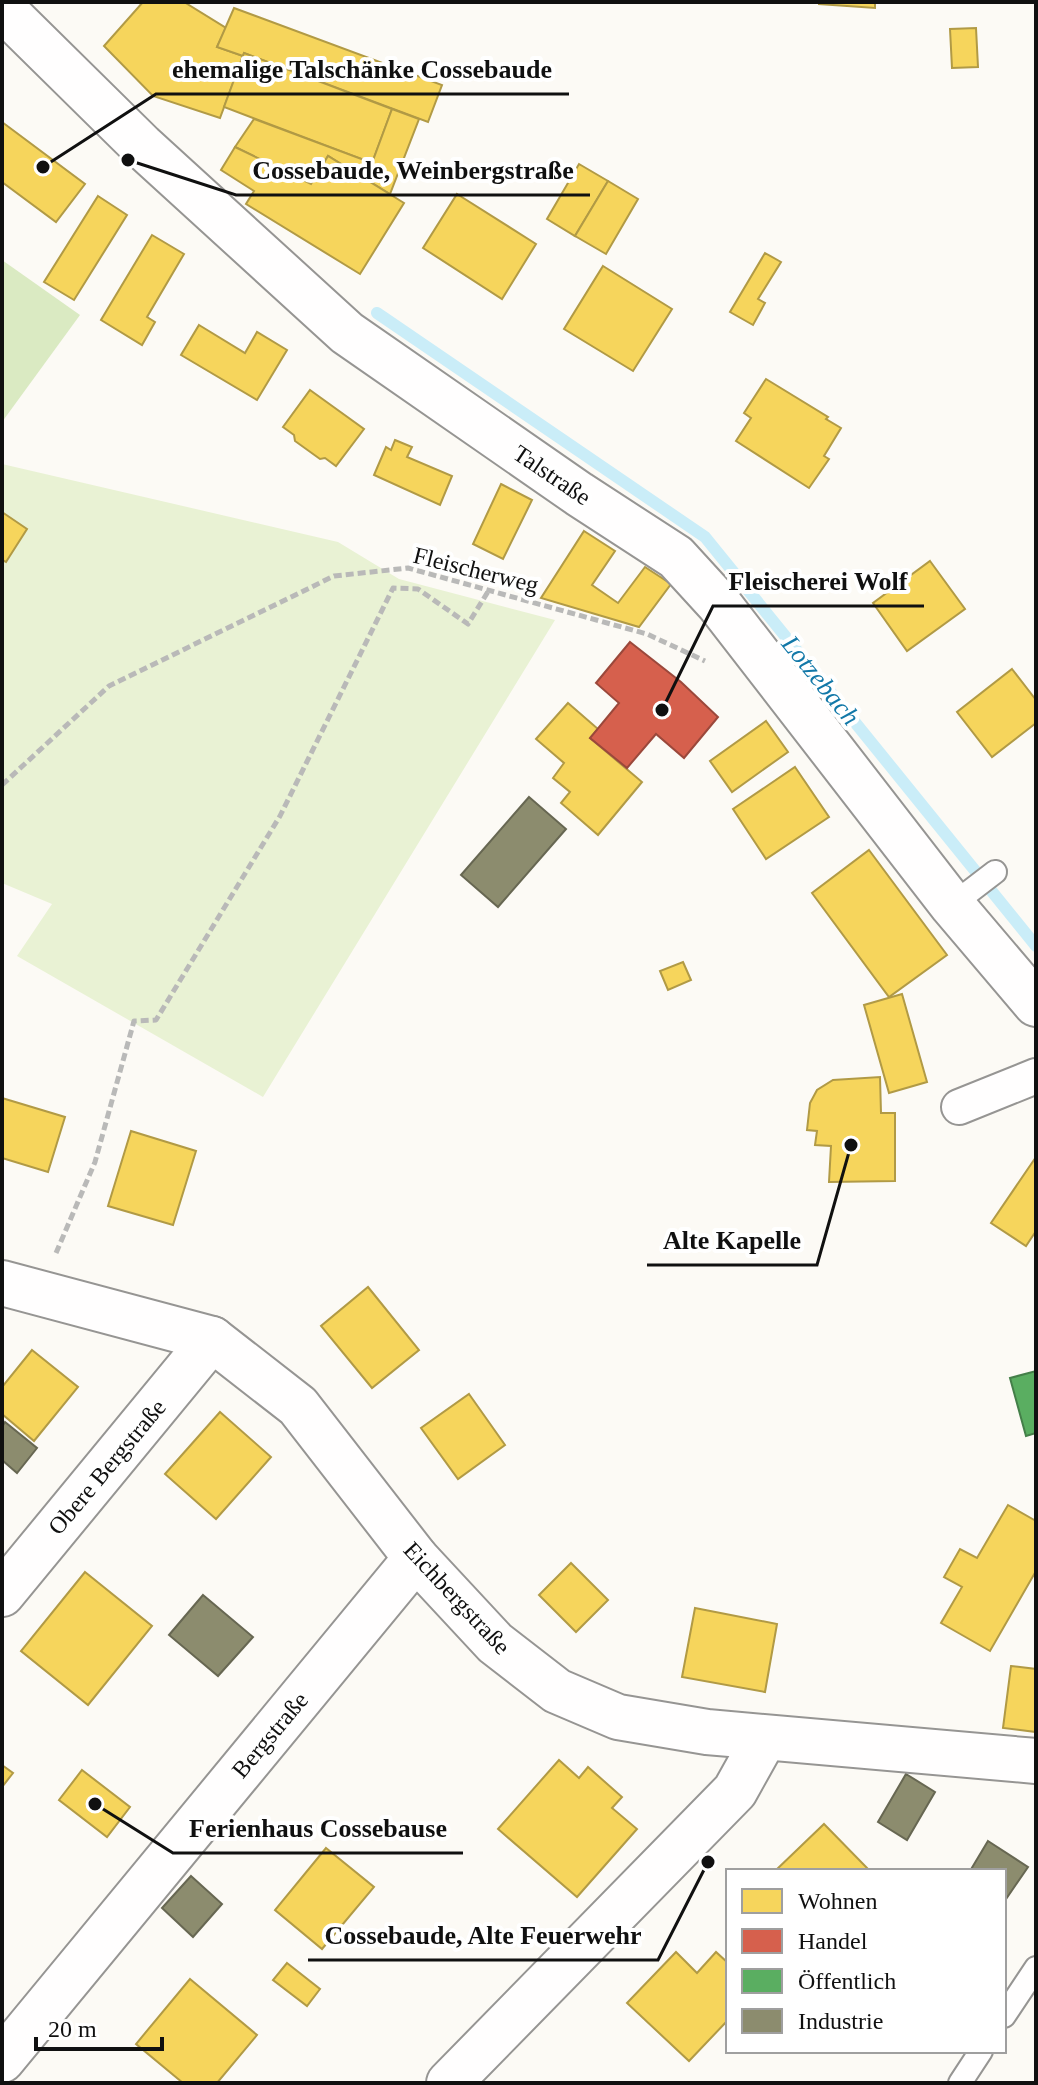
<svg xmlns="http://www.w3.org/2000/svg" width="1038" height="2085" viewBox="0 0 1038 2085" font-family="Georgia,serif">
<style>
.green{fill:#e9f2d4}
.forest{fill:#daeac2}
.homes{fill:#f6d55c;stroke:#b19a45;stroke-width:2}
.shops{fill:#d6604d;stroke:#9b483b;stroke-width:2}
.public{fill:#5aae61;stroke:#447f49;stroke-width:2}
.industry{fill:#8c8c6e;stroke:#676752;stroke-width:2}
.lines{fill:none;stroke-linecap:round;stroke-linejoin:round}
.stream{stroke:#caedf8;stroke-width:12}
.service-casing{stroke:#969593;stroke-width:26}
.pedestrian-casing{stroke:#969593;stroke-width:38}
.minor-casing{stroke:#969593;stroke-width:48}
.tertiary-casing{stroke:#969593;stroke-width:48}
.path{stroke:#b9b9b8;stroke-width:5;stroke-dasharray:8 4;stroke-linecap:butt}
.service{stroke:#fffefe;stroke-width:22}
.pedestrian{stroke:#fffefe;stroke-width:34}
.minor{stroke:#fffefe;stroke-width:44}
.tertiary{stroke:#fffefe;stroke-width:44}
.labels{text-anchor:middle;stroke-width:8;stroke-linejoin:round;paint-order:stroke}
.street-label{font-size:24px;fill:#101010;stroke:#fff}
.water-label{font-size:26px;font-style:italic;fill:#1278a8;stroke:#fff}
.leader{fill:none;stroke:#101010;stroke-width:3}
.callout-dot{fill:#101010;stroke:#fff;stroke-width:3}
.callout-label{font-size:26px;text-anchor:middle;font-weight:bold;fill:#101010;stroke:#fff;stroke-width:8;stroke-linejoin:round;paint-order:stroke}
</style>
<rect width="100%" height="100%" fill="#fcfaf5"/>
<!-- green -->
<path class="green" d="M2 464 338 542 399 579 555 620 263 1097 17 956 52 904 2 883Z"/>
<!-- forest -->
<path class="forest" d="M2 260 80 315 2 422Z"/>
<!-- homes -->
<g class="homes">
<path d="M143 2H184L226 28 217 47 243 56 220 118 153 96 104 46Z"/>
<path d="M819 2H875V8L819 4Z"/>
<path d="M234 8 442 85 428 122 244 53 243 56 217 47Z"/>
<path d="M976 28 978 67 952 68 950 29Z"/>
<path d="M244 53 392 109 372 163 224 107Z"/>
<path d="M392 109 419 119 390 194 328 156 311 184 235 147 254 119 372 163Z"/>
<path d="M2 122 85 184 56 222 2 182Z"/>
<path d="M235 147 311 184 328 156 404 203 360 274 246 204 254 191 221 170Z"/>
<path d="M579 164 608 181 575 236 547 219Z"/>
<path d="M608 181 638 199 606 254 575 236Z"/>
<path d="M457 194 536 244 502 299 423 248Z"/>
<path d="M98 196 127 215 74 300 44 282Z"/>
<path d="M152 235 184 254 147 317 155 322 142 345 101 320Z"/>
<path d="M765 253 781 262 758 299 765 303 753 325 730 312Z"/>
<path d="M603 266 672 309 633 371 564 329Z"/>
<path d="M199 325 245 353 257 332 287 350 257 400 181 355Z"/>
<path d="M766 379 828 417 826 419 841 428 824 456 829 459 809 488 736 441 751 418 744 413Z"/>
<path d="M310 390 364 429 336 466 325 458 320 459 295 441 294 435 283 427Z"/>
<path d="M395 440 412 447 407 457 452 476 440 505 374 475 386 447 391 450Z"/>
<path d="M501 484 532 500 503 559 473 544Z"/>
<path d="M2 512 27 529 6 562 2 560Z"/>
<path d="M584 531 615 551 592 585 618 603 645 567 671 584 639 627 541 598Z"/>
<path d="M930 561 965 609 907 651 873 603Z"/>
<path d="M1012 669 1036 700V723L992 757 957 712Z"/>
<path d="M568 703 598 729 590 738 642 782 598 835 561 803 570 792 553 778 564 763 536 739Z"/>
<path d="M766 721 788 752 732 792 710 761Z"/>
<path d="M795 767 829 817 766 859 733 809Z"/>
<path d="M869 850 947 955 889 997 812 893Z"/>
<path d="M683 962 691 980 668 990 660 971Z"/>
<path d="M902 994 927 1082 889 1093 864 1005Z"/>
<path d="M880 1077 881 1113H895V1181L829 1182 831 1146 815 1145 817 1131 807 1130 810 1103 817 1090 833 1080Z"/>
<path d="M2 1098 65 1117 48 1172 2 1158Z"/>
<path d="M131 1131 196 1151 173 1225 108 1206Z"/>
<path d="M1036 1157V1231L1026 1246 991 1223Z"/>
<path d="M368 1287 419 1350 372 1388 321 1326Z"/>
<path d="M32 1350 78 1387 34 1441 2 1414V1387Z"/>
<path d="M469 1394 505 1445 458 1479 421 1428Z"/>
<path d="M220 1412 271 1457 216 1519 165 1474Z"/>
<path d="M1008 1505 1036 1521V1571L990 1651 941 1623 962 1587 944 1577 960 1549 977 1558Z"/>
<path d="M571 1563 608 1600 576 1632 539 1595Z"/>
<path d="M85 1572 152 1626 88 1705 21 1651Z"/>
<path d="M695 1608 777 1624 765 1692 682 1677Z"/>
<path d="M1011 1666 1036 1669V1732L1003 1728Z"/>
<path d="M559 1760 579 1778 588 1767 622 1797 612 1808 637 1829 577 1897 498 1829Z"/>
<path d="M2 1765 13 1773 2 1787Z"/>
<path d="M82 1770 130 1807 107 1837 59 1800Z"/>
<path d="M824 1824 870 1871H775Z"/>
<path d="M326 1848 374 1887 322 1949 275 1910Z"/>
<path d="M676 1952 697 1973 716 1952 728 1963V2020L689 2061 627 2003Z"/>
<path d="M287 1963 320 1989 307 2006 273 1980Z"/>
<path d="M190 1979 257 2035 217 2083H183L136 2044Z"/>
</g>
<!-- shops -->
<path class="shops" d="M630 642 681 682 718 717 684 758 656 734 627 768 590 738 619 703 596 683Z"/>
<!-- public -->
<path class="public" d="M1036 1371V1433L1026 1436 1010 1378Z"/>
<!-- industry -->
<g class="industry">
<path d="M529 797 566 829 498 907 461 875Z"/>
<path d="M5 1422 37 1448 17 1473 2 1460V1427Z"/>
<path d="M203 1595 253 1637 218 1676 169 1635Z"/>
<path d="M906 1774 935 1792 907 1840 878 1822Z"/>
<path d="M988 1841 1028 1867 1004 1902V1871H970Z"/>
<path d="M191 1876 222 1904 193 1937 162 1908Z"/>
</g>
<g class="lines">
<!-- stream -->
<path class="stream" d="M377 313 705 537 1036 946"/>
<!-- service casing -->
<g class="service-casing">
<g id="service">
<path d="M952 905 995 872"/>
<path d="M1004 2016 1036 1968"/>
<path d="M960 2083 981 2051"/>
</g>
</g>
<!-- pedestrian casing -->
<g class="pedestrian-casing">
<path id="pedestrian" d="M959 1107 1036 1076"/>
</g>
<!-- minor casing -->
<g class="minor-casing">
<g id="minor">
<path d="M2 1283 212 1339 298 1406 416 1558 495 1643 557 1691 618 1717 707 1732 1036 1761"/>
<path d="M2 1594 212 1339"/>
<path d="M2 2060 416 1558"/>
<path d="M449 2083 735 1791 764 1739"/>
</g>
</g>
<!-- tertiary casing -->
<g class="tertiary-casing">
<path id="tertiary" d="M2 8 142 146 347 333 579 494 676 557 719 604 952 905 1036 1004"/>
</g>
<!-- path -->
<g class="path">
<path d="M2 785 109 686 334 576 408 568 647 634 705 661"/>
<path d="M56 1253 95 1162 134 1021 156 1020 280 816 393 588 418 589 468 624 489 590"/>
</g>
<!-- service -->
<use href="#service" class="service"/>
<!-- pedestrian -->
<use href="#pedestrian" class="pedestrian"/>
<!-- minor -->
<use href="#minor" class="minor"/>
<!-- tertiary -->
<use href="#tertiary" class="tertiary"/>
</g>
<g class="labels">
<!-- street labels -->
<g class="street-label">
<text transform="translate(552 475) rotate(34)" y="8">Talstraße</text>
<text transform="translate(476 570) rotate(14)" y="8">Fleischerweg</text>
<text transform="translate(107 1467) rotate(-50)" y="8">Obere Bergstraße</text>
<text transform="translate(457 1598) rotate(47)" y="8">Eichbergstraße</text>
<text transform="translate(270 1735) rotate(-50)" y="8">Bergstraße</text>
</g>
<!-- water labels -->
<g class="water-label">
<text transform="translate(821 680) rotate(51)" y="9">Lotzebach</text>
</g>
</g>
<!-- callouts -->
<path class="leader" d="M43 167L156 94H569M128 160L236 195H590M662 710L713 606H924M851 1145L817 1265H647M95 1804L173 1853H463M708 1862L658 1960H308"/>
<g class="callout-dot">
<circle cx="43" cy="167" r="8"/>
<circle cx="128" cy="160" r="8"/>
<circle cx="662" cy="710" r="8"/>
<circle cx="851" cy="1145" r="8"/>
<circle cx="95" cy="1804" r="8"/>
<circle cx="708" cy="1862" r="8"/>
</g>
<g class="callout-label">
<text x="362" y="78">ehemalige Talschänke Cossebaude</text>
<text x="413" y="179">Cossebaude, Weinbergstraße</text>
<text x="818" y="590">Fleischerei Wolf</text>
<text x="732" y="1249">Alte Kapelle</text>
<text x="318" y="1837">Ferienhaus Cossebause</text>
<text x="483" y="1944">Cossebaude, Alte Feuerwehr</text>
</g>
<!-- border -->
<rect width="1038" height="2085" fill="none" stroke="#101010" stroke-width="8"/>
<!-- legend -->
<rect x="726" y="1869" width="280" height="184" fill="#ffffff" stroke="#9f9f9f" stroke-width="2"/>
<rect x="742" y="1889" width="40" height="24" fill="#f6d55c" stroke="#9f9f9f" stroke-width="2"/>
<text x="798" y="1909" font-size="24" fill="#101010">Wohnen</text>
<rect x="742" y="1929" width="40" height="24" fill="#d6604d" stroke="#9f9f9f" stroke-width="2"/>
<text x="798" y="1949" font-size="24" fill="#101010">Handel</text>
<rect x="742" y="1969" width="40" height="24" fill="#5aae61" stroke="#9f9f9f" stroke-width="2"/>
<text x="798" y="1989" font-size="24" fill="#101010">Öffentlich</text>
<rect x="742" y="2009" width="40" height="24" fill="#8c8c6e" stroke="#9f9f9f" stroke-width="2"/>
<text x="798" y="2029" font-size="24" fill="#101010">Industrie</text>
<!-- scale -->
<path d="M36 2037v12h126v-12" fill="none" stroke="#101010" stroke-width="4"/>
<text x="48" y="2037" font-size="24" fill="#101010" stroke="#ffffff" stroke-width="6" paint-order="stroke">20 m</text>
</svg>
